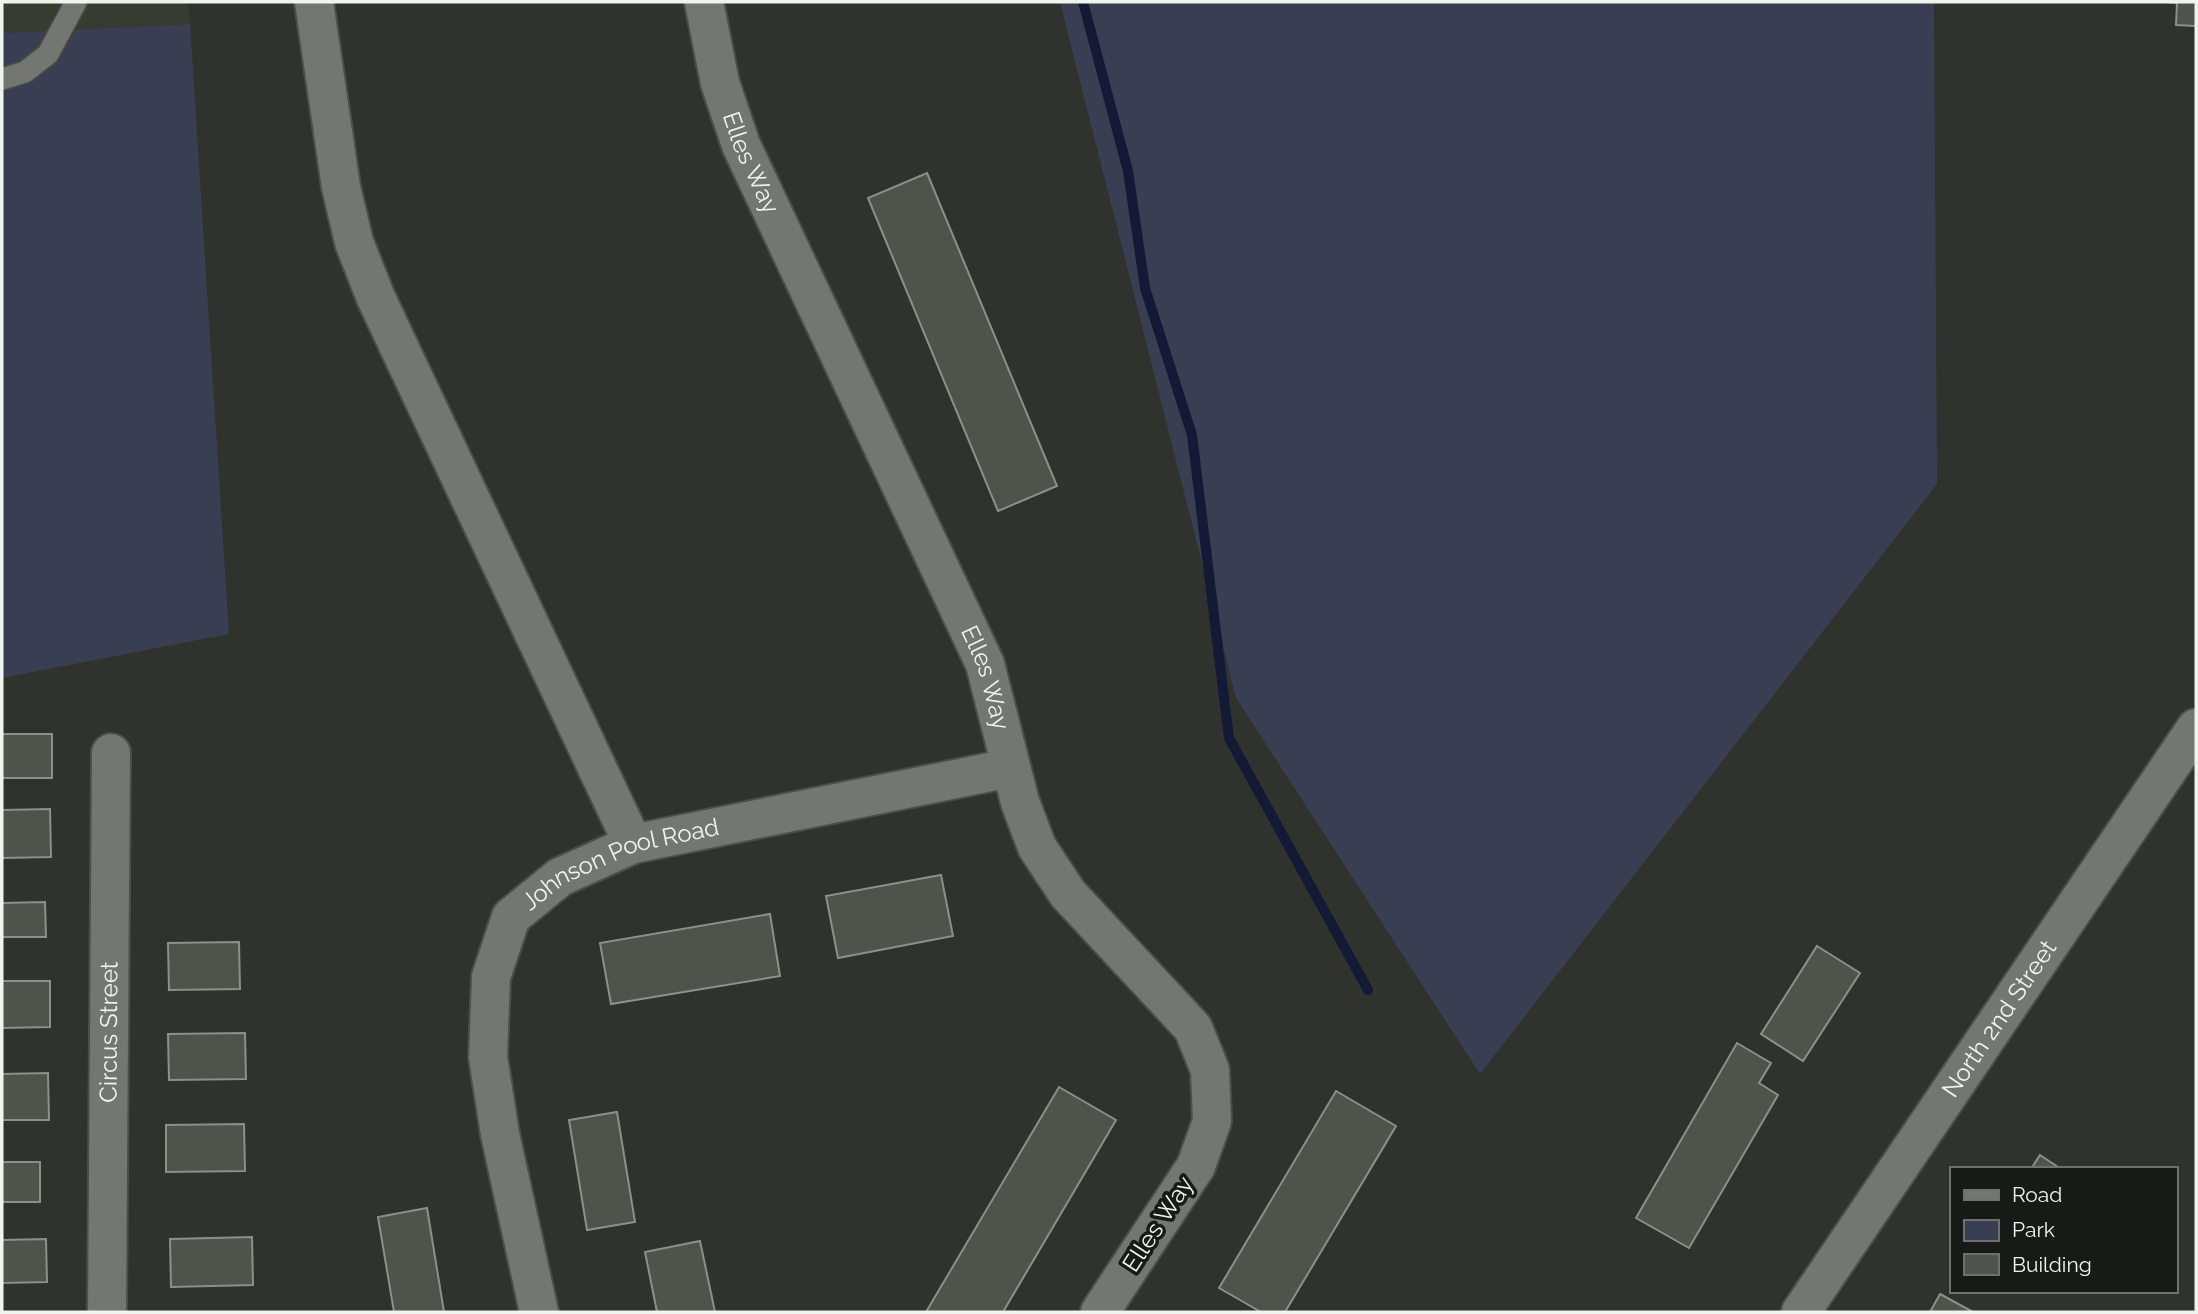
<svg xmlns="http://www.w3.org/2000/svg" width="2198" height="1314" viewBox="0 0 2198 1314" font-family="Raleway,sans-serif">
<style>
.built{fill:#373c31}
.green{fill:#393e52}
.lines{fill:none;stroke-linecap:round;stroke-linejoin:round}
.stream{stroke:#141936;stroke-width:10}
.building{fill:#50524c;stroke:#8c9089;stroke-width:2}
.service-casing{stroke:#4c4e49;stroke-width:24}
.minor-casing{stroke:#4c4e49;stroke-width:42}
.service{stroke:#747771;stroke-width:21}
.minor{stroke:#747771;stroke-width:38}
.labels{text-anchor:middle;stroke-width:7;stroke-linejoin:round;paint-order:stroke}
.street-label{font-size:24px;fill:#f1f3ef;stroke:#181a17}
</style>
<rect width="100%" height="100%" fill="#30322d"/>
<!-- built -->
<path class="built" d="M2 2H188L190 24 2 33Z"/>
<!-- green -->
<g class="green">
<path d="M1060 2H1934L1937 484 1480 1074 1236 698Z"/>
<path d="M190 24 229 634 2 678V33Z"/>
</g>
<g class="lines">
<!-- stream -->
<path class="stream" d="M1083 2 1128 171 1145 288 1192 435 1229 738 1368 990"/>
</g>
<!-- building -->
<g class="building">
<path d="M2166 2H2196V26L2176 25 2177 3Z"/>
<path d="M927 173 1057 486 998 511 868 198Z"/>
<rect x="2" y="734" width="50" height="44"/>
<path d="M50 809 51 857 2 858V810Z"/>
<path d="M941 875 953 936 838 958 826 896Z"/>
<path d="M45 902 46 937H2V903Z"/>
<path d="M770 914 780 976 611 1004 600 943Z"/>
<path d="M239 942 240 989 169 990 168 943Z"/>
<path d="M1817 946 1860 973 1803 1061 1761 1034Z"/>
<path d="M2 981H50V1027L2 1028Z"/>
<path d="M245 1033 246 1079 169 1080 168 1034Z"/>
<path d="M1737 1043 1771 1063 1759 1083 1778 1095 1689 1248 1636 1218Z"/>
<path d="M48 1073 49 1120H2V1074Z"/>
<path d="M1059 1087 1116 1120 1003 1312H926Z"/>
<path d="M1336 1091 1396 1126 1285 1312H1261L1219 1288Z"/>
<path d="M617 1112 635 1222 587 1230 569 1120Z"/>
<path d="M244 1124 245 1171 166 1172V1125Z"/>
<path d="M2040 1155 2061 1169H2031Z"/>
<rect x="2" y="1162" width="38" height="40"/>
<path d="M427 1208 444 1312H394L378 1217Z"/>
<path d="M252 1237 253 1285 171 1287 170 1239Z"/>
<path d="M46 1239 47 1282 2 1283V1240Z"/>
<path d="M700 1241 715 1312H657L645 1252Z"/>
<path d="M1940 1294 1973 1312H1930Z"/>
</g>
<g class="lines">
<!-- service casing -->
<g class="service-casing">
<path id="service" d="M2 79 25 72 48 54 76 2"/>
</g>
<!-- minor casing -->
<g class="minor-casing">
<g id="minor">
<path d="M314 2 341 187 354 242 376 298 633 844"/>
<path id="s1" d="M704 2 720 83 741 145 985 664 1020 802 1037 847 1068 894 1193 1028 1210 1070 1212 1121 1196 1166 1100 1312"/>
<path id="s2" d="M107 1312 111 753"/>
<path id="s3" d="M539 1312 500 1134 488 1057 491 977 511 917 560 877 633 844 1010 768"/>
<path id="s4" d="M1801 1312 2196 728"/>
</g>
</g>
<!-- service -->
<use href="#service" class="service"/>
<!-- minor -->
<use href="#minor" class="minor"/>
</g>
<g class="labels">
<!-- street labels -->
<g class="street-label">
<text dy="8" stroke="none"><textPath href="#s1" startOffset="168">Elles Way</textPath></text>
<text dy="8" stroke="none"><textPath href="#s1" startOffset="735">Elles Way</textPath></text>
<text dy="8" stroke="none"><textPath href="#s3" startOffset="528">Johnson Pool Road</textPath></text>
<text dy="8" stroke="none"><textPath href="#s4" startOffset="354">North 2nd Street</textPath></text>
<text dy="8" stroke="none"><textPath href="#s2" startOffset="280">Circus Street</textPath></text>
<text transform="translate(1158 1224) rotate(-57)" y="8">Elles Way</text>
</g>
</g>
<!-- border -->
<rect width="2198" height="1314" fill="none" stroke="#f1f3ef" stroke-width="7"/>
<!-- legend -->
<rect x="1950" y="1167" width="228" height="126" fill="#181a17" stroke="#6f716d" stroke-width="2"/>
<rect x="1964" y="1190" width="35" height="10" fill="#747771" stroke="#6f716d" stroke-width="2"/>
<text x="2012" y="1202" font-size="21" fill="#f1f3ef">Road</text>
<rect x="1964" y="1220" width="35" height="21" fill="#393e52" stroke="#6f716d" stroke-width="2"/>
<text x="2012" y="1237" font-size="21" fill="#f1f3ef">Park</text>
<rect x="1964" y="1254" width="35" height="21" fill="#50524c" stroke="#6f716d" stroke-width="2"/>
<text x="2012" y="1272" font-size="21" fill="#f1f3ef">Building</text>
</svg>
